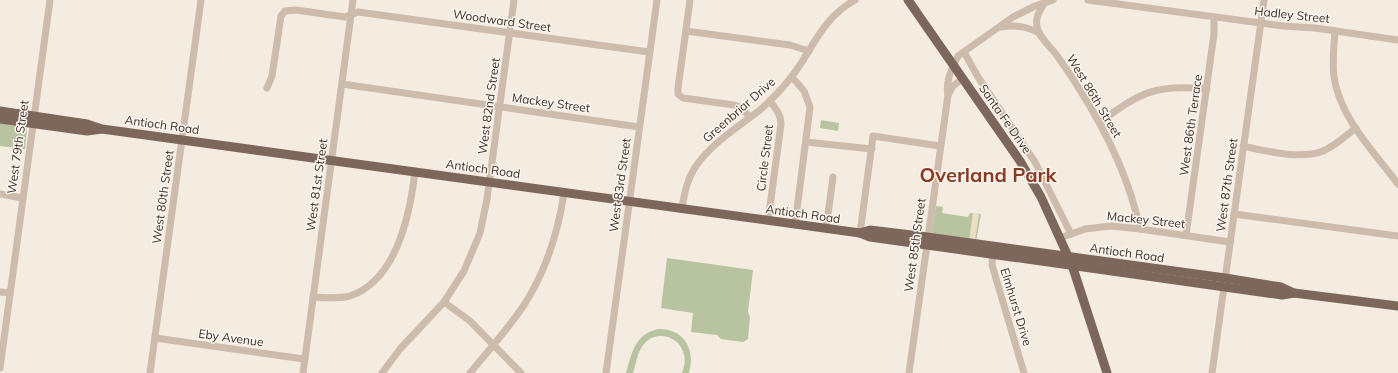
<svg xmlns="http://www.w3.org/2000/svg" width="1398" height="373" viewBox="0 0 1398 373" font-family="Mulish,sans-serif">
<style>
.green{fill:#b8c4a0}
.plaza{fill:#ecdcc8}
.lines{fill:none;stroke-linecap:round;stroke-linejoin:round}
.minor{stroke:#cdbbac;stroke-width:7}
.major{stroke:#7d675c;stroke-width:9}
.labels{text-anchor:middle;stroke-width:3;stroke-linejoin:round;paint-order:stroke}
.street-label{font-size:12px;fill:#3b302b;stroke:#fbf5ee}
.town-label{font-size:20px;font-weight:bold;fill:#8c3b22;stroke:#fbf5ee}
</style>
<rect width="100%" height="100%" fill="#f4ebe1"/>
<!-- green -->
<g class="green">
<path d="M821 120 839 123 838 131 820 128Z"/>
<path d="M0 122 26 127 27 130 25 149 0 146Z"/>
<path d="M936 206 943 207 942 213 968 217 970 213 981 214 976 242 934 235 932 232Z"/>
<path d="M667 258 753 270 748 312 750 317 748 339 743 342 721 339 717 335 691 332 693 313 661 308Z"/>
<path d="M658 329C684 328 696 350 689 373H682C684 367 686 361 684 355 681 336 656 329 644 344 637 352 636 364 633 373H626C632 353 634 335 658 329Z"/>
</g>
<!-- plaza -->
<path class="plaza" d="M973 213 979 214 975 241 969 240Z"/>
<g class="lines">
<!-- minor -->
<g class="minor">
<path d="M690 0 678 88V94L683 98 734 105 740 107 750 117"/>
<path d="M1088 0 1283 26 1315 28 1398 40"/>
<path d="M1045 2C1040 10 1035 17 1037 27 1039 38 1052 48 1058 57 1065 67 1072 77 1078 87 1107 132 1129 177 1140 229"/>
<path d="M1001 27C1016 25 1026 26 1039 33"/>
<path d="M686 31 790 45 809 51"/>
<path d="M1335 31C1334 46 1332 62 1334 77 1340 118 1374 152 1398 184"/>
<path d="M964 52 978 77 1035 162 1071 234"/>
<path d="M792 77 804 91 810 107 795 225"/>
<path d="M342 84 639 127"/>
<path d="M267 88 272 76 281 16 285 11 296 10 345 17 358 12 649 52"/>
<path d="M948 95 953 86 962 79"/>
<path d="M1100 122C1141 92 1155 84 1207 89"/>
<path d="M806 142 872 149"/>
<path d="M1243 146C1265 151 1302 160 1323 151 1335 146 1345 136 1356 128"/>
<path d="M0 194 22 198"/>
<path d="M682 209C684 193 687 179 696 166 712 143 738 127 760 110 770 101 780 91 788 81 813 52 818 21 855 0"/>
<path d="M1234 214 1398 236"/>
<path d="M768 221 781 124C781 114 775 108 770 101"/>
<path d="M826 229 833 177"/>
<path d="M860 233 873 136 940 146"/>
<path d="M1186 235 1214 34V17"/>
<path d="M1060 238 1085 229 1111 226 1140 229 1230 242"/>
<path d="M993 251 992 265 1024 373"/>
<path d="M0 292 10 293"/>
<path d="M313 297C325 298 338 299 350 296 397 280 410 215 415 171"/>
<path d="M444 302 470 321 521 373"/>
<path d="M155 338 304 359"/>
<path d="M0 368 50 0"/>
<path d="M150 373 201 0"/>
<path d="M303 373 353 0"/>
<path d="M382 373 400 349 444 302 464 271 480 233 487 199 514 0"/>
<path d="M470 373C488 351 508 329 524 305 546 271 558 233 564 193"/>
<path d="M606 373 657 0"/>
<path d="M909 373 948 95C945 82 952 68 958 56L1013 17 1035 6 1053 0"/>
<path d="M1212 373 1264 0"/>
</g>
<!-- major -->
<g class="major">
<path d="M908 0 1020 161 1041 197 1072 265 1107 373"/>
<path d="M0 111 87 124 99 128"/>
<path d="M0 119 87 131 102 129 860 233 870 237 1282 295 1294 293 1398 306"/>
<path d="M860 233 870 230 920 236 1225 278 1281 287 1294 293"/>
</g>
</g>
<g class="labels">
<!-- street labels -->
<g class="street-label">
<text transform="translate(1292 15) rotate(6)" y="4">Hadley Street</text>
<text transform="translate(502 21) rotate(8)" y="4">Woodward Street</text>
<text transform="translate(1094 96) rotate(59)" y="4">West 86th Street</text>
<text transform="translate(551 103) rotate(8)" y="4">Mackey Street</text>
<text transform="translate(489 106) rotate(-82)" y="4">West 82nd Street</text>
<text transform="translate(739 110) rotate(-41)" y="4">Greenbriar Drive</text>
<text transform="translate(1005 119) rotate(55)" y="4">Santa Fe Drive</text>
<text transform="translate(162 125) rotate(8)" y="4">Antioch Road</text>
<text transform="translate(1191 125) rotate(-82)" y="4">West 86th Terrace</text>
<text transform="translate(18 147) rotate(-82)" y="4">West 79th Street</text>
<text transform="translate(765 158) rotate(-83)" y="4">Circle Street</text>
<text transform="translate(483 169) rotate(8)" y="4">Antioch Road</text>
<text transform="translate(317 185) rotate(-82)" y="4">West 81st Street</text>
<text transform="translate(620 185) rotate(-82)" y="4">West 83rd Street</text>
<text transform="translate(1227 185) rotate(-82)" y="4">West 87th Street</text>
<text transform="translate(163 197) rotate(-82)" y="4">West 80th Street</text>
<text transform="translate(803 214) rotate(8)" y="4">Antioch Road</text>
<text transform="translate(1146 220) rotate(6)" y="4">Mackey Street</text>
<text transform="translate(915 245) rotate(-82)" y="4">West 85th Street</text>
<text transform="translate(1127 253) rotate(8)" y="4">Antioch Road</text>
<text transform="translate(1016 307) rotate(73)" y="4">Elmhurst Drive</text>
<text transform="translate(231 338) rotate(8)" y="4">Eby Avenue</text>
</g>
<!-- town labels -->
<g class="town-label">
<text x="988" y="182">Overland Park</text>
</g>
</g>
</svg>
